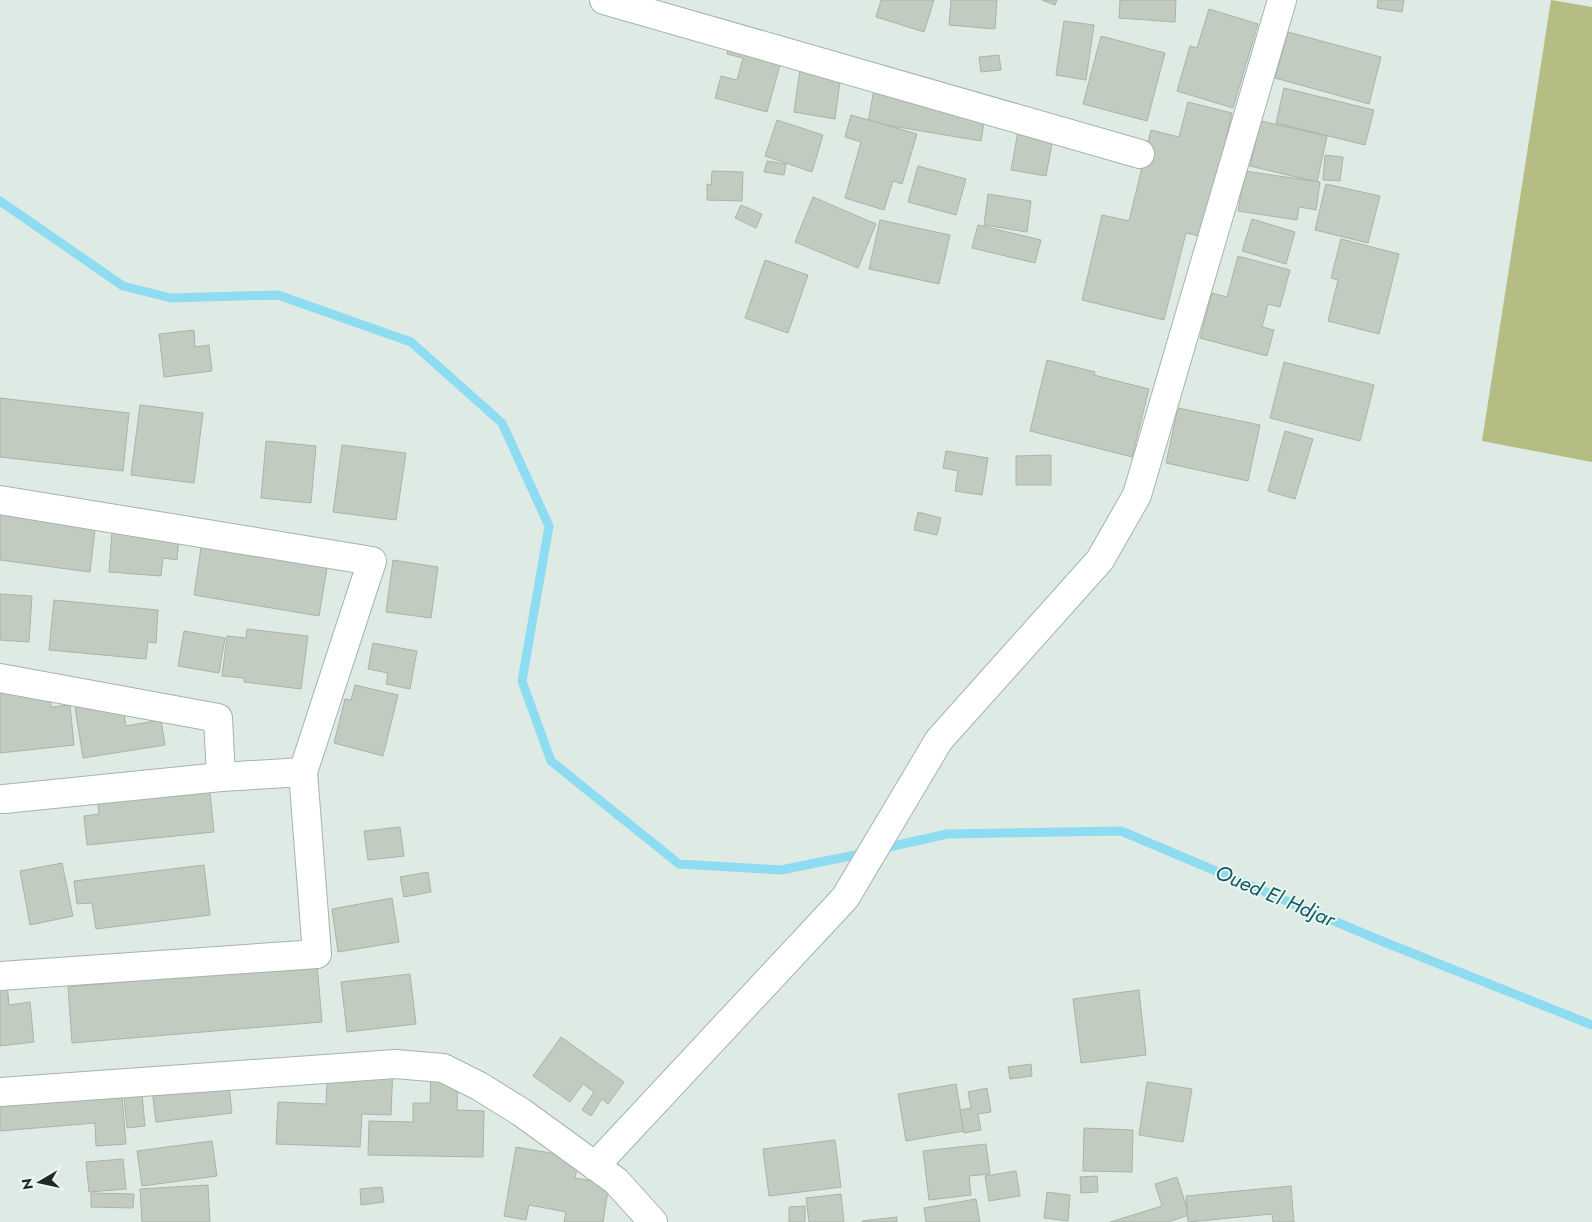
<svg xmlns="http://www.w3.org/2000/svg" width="1592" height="1222" viewBox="0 0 1592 1222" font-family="Jost,sans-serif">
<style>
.green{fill:#b5bd84}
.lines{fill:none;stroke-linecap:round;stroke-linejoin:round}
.stream{stroke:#8edcf1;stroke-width:9}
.building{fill:#c2cbc0;stroke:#abb3a9}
.minor-casing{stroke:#a6b3ad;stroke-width:30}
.minor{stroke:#fff;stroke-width:28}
.labels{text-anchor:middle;stroke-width:4;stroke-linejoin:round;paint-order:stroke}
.water-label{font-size:21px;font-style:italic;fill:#145765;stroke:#eaf8f1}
</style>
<rect width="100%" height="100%" fill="#ddebe4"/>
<!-- green -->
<path class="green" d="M1551 0 1592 7V462L1482 441Z"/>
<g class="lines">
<!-- stream -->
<g class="stream">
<path d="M0 201 123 286 171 298 278 295 411 342 502 423 549 526 522 681 551 761 679 864 781 870 865 853"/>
<path d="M880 849 947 834 1121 831 1384 942 1592 1025"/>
</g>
</g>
<!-- building -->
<g class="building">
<path d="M881 0H934L924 32 876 17Z"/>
<path d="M951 0H997L995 29 949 25Z"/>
<path d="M1042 0H1057L1055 5Z"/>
<path d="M1120 0H1176L1175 22 1119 18Z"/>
<path d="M1378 0H1404L1402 12 1377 8Z"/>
<path d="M1209 9 1258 24 1233 108 1177 91 1190 46 1197 48Z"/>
<path d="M1064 21 1094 25 1086 80 1056 75Z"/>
<path d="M1288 32 1381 57 1369 104 1275 78Z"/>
<path d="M733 33 785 47 767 112 715 98 721 76 737 80 743 58 727 54Z"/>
<path d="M1101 36 1165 53 1147 121 1083 104Z"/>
<path d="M999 55 1001 70 981 72 979 57Z"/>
<path d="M801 62 842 67 835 119 794 112Z"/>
<path d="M875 84 987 103 981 141 868 122Z"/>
<path d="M1284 88 1374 110 1365 145 1276 123Z"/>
<path d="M1188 102 1232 113 1203 237 1186 233 1164 320 1082 300 1102 215 1129 221 1151 130 1179 137Z"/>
<path d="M851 115 917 134 902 184 893 181 884 210 845 198 861 142 845 137Z"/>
<path d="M777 120 823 135 812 172 765 156Z"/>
<path d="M1261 121 1327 136 1317 182 1250 166Z"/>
<path d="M1019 126 1054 133 1046 176 1011 170Z"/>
<path d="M1325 155 1343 157 1340 181 1323 180Z"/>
<path d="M767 161 786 164 784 175 764 172Z"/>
<path d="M918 166 966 179 956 215 908 202Z"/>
<path d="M712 171 743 172 742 201 707 200V184L711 185Z"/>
<path d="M1245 171 1320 182 1316 210 1299 207 1297 220 1238 211Z"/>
<path d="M1326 184 1380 196 1368 243 1315 230Z"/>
<path d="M988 194 1031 201 1027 232 984 225Z"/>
<path d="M813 197 876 224 858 268 795 242Z"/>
<path d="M741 205 762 214 756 228 735 218Z"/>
<path d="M1252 219 1295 232 1286 264 1242 251Z"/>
<path d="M880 220 950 235 939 284 869 269Z"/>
<path d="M978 225 1041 240 1035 263 972 248Z"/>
<path d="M1341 239 1399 254 1379 334 1328 321 1338 280 1331 278Z"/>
<path d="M1238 256 1290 270 1280 307 1268 304 1262 327 1274 330 1267 356 1200 338 1212 293 1227 297Z"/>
<path d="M765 260 808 275 788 333 745 318Z"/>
<path d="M194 330 195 347 209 345 212 371 164 377 159 334Z"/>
<path d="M1047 360 1095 372 1094 375 1149 389 1132 457 1030 431Z"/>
<path d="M1284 362 1374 385 1360 441 1270 418Z"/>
<path d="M0 398 129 413 123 471 0 457Z"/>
<path d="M140 405 203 413 194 483 131 475Z"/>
<path d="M1178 408 1260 425 1248 481 1166 463Z"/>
<path d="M1285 431 1313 439 1295 499 1268 491Z"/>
<path d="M266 441 316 446 311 503 261 498Z"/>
<path d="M342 445 406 453 396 520 333 512Z"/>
<path d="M946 451 988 458 982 495 955 491 958 471 943 468Z"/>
<path d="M1051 455V485H1016V456Z"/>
<path d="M0 508 96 521 90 572 0 560Z"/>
<path d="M918 512 941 518 937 535 914 530Z"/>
<path d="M112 531 179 537 177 560 163 558 161 576 109 572Z"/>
<path d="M202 541 328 562 319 616 194 595Z"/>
<path d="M393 560 438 567 431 618 386 612Z"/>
<path d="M0 594 32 596 29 642 0 640Z"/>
<path d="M54 600 158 610 156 643 148 642 146 659 49 650Z"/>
<path d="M247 629 308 636 301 689 244 682V678L222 676 227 636 246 638Z"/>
<path d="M184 631 225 638 219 673 178 666Z"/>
<path d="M373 643 417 651 410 689 386 684 388 673 368 669Z"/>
<path d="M48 681 51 707 70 705 74 745 0 753V686Z"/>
<path d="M355 685 398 695 383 756 334 743 345 699 351 700Z"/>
<path d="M122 701 126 726 161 720 165 745 83 758 75 708Z"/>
<path d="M209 784 214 832 87 845 84 816 99 814 97 796Z"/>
<path d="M400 827 404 856 368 860 364 831Z"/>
<path d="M62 863 73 916 30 925 20 871Z"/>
<path d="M204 865 210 915 96 929 92 903 77 904 74 881Z"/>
<path d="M428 872 431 892 404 897 400 877Z"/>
<path d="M392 898 399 942 338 952 332 909Z"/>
<path d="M317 964 322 1022 72 1043 68 987Z"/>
<path d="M410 974 416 1024 347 1032 341 982Z"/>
<path d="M7 984 9 1005 30 1002 34 1042 0 1046V985Z"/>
<path d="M1139 990 1146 1055 1081 1063 1073 999Z"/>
<path d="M561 1037 624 1082 608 1104 602 1099 591 1116 582 1110 594 1092 583 1084 570 1102 533 1076Z"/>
<path d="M1031 1064 1032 1076 1010 1079 1008 1067Z"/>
<path d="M356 1065 393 1067 391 1115 362 1114 360 1147 276 1144 278 1102 326 1104 327 1081 355 1082Z"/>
<path d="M431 1069 458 1070 457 1110 484 1111 483 1157 368 1155 369 1121 413 1122V1103H430Z"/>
<path d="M120 1072 126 1144 96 1146 95 1123 0 1131V1081Z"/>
<path d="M150 1073 229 1085 232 1113 156 1122Z"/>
<path d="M1147 1082 1192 1089 1183 1142 1139 1135Z"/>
<path d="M956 1084 964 1131 906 1141 898 1094Z"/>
<path d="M987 1088 991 1112 978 1114 981 1130 964 1133 960 1110 971 1108 968 1092Z"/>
<path d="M142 1094 145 1126 127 1128 124 1097Z"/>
<path d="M1084 1128 1133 1130 1132 1172 1083 1171Z"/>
<path d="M835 1140 841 1187 769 1196 763 1149Z"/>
<path d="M212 1141 217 1176 142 1186 137 1151Z"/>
<path d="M986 1144 990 1174 969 1176 971 1195 929 1200 923 1151Z"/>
<path d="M516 1147 579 1158 575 1178 609 1184 603 1222H564L566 1212 529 1205 526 1220 504 1216Z"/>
<path d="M123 1159 126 1189 89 1192 86 1162Z"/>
<path d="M1016 1171 1020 1196 989 1201 985 1176Z"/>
<path d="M1097 1176 1098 1192 1081 1193 1080 1177Z"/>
<path d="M1177 1177 1189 1215 1168 1222H1110L1162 1206 1155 1184Z"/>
<path d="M208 1185 210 1222H142L140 1189Z"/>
<path d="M1291 1186 1294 1222H1273L1272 1214 1188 1222 1186 1196Z"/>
<path d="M382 1187 384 1202 361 1205 360 1189Z"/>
<path d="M1047 1192 1070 1195 1068 1221 1044 1218Z"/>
<path d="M91 1193 134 1194 133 1208 91 1207Z"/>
<path d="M841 1194 844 1222H809L806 1198Z"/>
<path d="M976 1199 980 1222H926L924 1208Z"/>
<path d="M805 1206V1222H789V1207Z"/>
<path d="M897 1217V1222H862V1221Z"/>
</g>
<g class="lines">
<!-- minor casing -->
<g class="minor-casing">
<g id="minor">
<path d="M604 0 1140 154"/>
<path d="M0 500 372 561 303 772 317 954 0 976"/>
<path d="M0 678 218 718 221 777"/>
<path d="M4 799 221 777 303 772"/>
<path d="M0 1092 395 1064 443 1068 479 1086 521 1112 616 1181 653 1222"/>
<path d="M595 1166 845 898 939 740 1100 560 1137 495 1282 0"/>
</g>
</g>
<!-- minor -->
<use href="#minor" class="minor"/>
</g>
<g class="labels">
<!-- water labels -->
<g class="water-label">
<text transform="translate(1275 896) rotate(23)" y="7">Oued El Hdjar</text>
</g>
</g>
<!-- north arrow -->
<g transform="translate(40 1182) rotate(261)" stroke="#eaf8f1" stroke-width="4" paint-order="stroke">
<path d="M0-4L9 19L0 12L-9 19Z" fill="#232826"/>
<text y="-8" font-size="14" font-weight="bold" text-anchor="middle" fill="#232826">N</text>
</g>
</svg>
